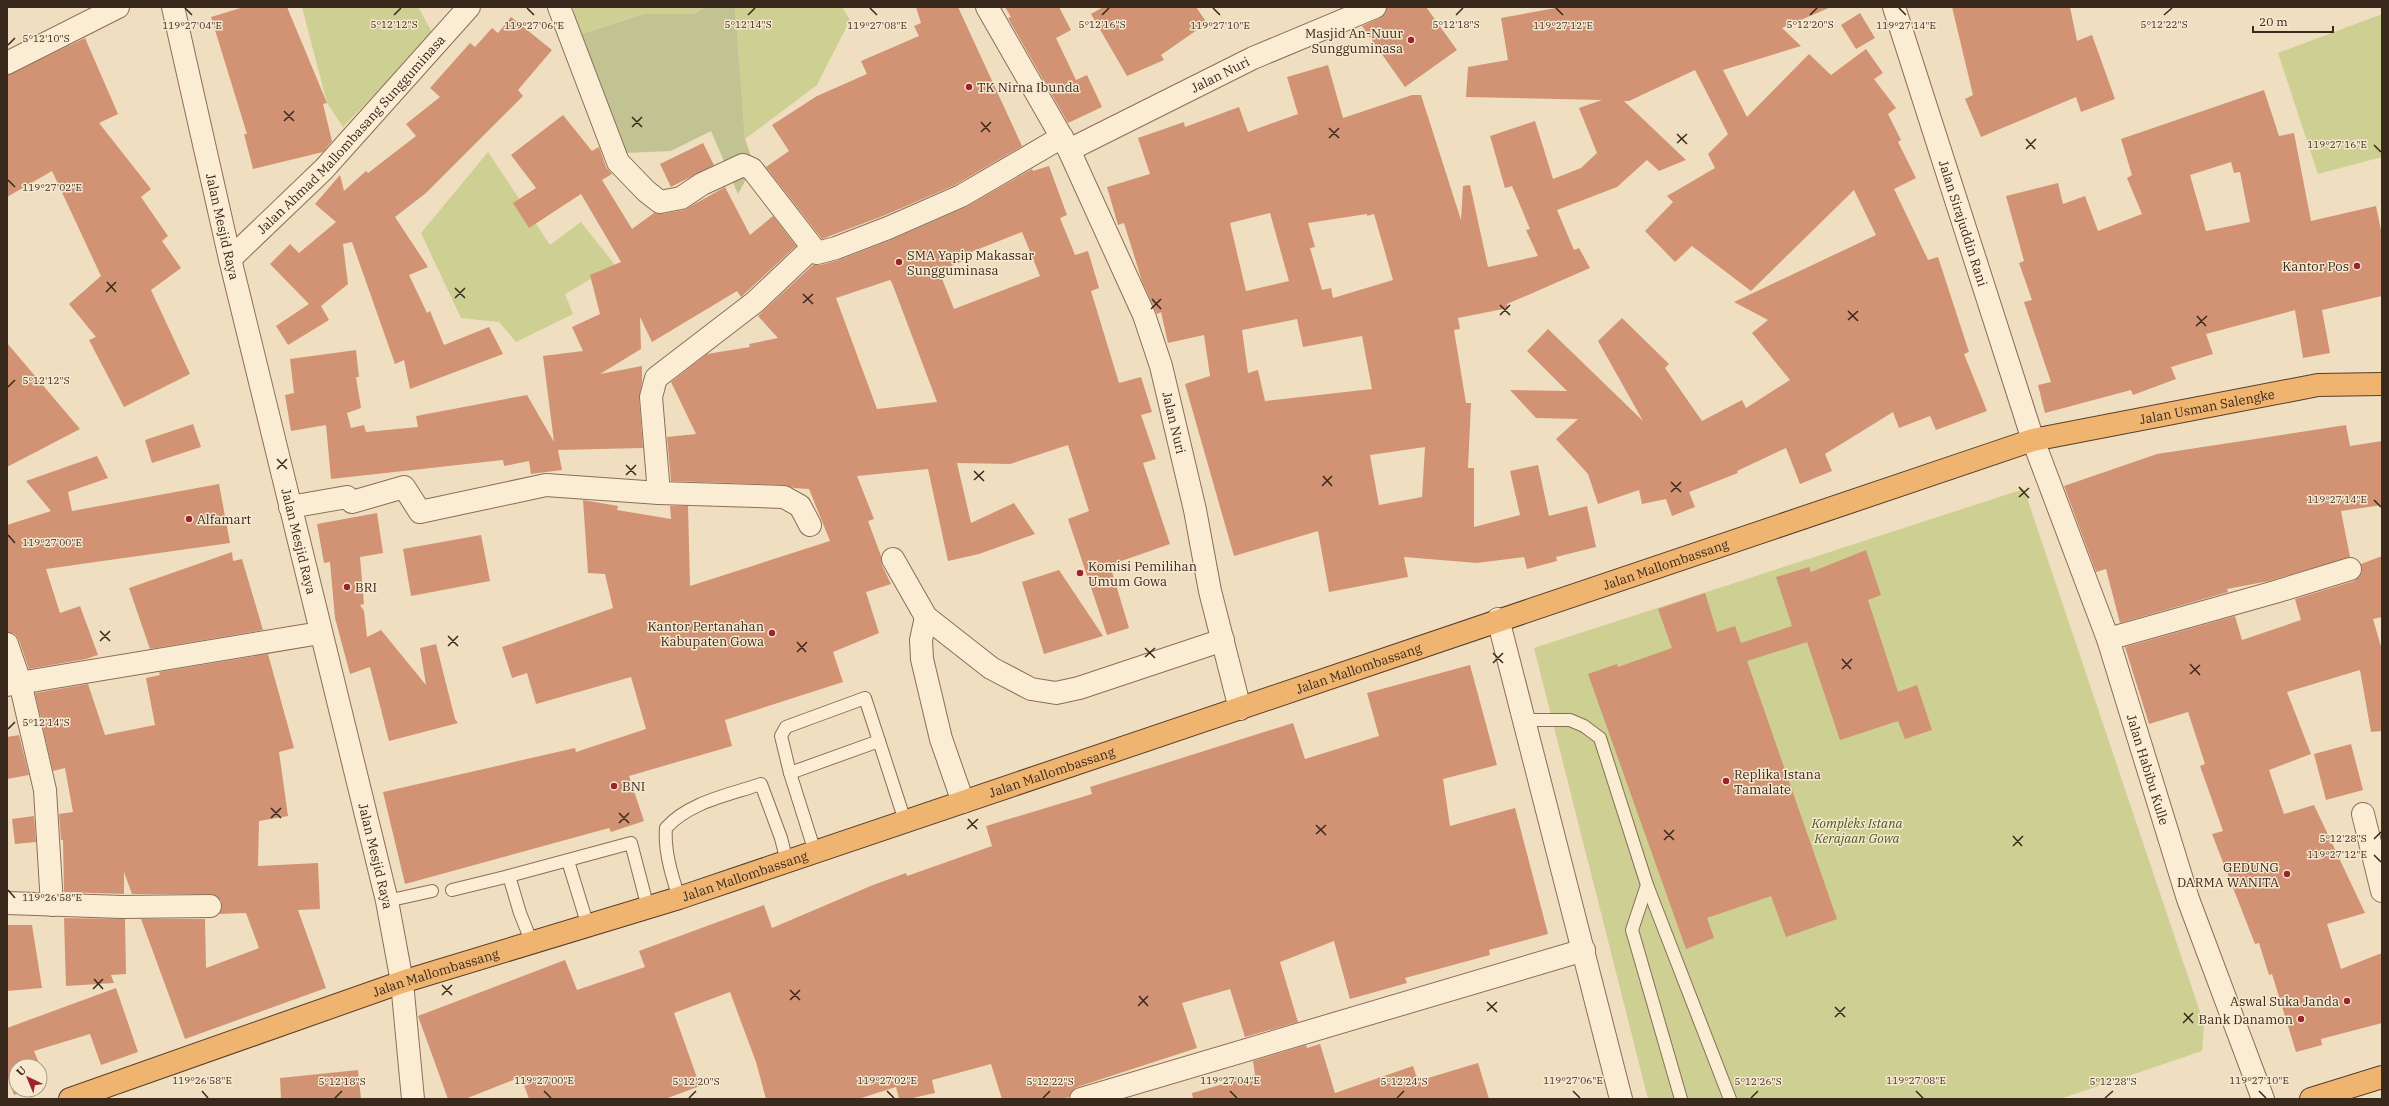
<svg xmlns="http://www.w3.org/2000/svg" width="2389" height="1106" viewBox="0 0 2389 1106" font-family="'IBM Plex Serif',serif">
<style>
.green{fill:#cdcf93}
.cemetery{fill:#c1c393}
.building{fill:#d19374;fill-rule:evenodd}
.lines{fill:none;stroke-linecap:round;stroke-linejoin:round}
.service-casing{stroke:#8b6e57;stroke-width:14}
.minor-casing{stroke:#8b6e57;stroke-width:24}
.tertiary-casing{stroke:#8b6e57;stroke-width:24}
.trunk-casing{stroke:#583d2b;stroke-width:24}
.service{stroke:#fbecd4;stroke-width:12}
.minor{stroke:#fbecd4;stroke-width:22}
.tertiary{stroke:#fbecd4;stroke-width:22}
.trunk{stroke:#eeb470;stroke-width:22}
.ticks{fill:none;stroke:#39281c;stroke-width:1.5}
.poi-dot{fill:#9d232d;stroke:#f7e9d0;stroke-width:1.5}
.labels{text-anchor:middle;stroke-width:3;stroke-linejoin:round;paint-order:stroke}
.poi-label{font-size:13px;fill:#39281c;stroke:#f7e9d0;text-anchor:start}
.street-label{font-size:13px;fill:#39281c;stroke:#f7e9d0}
.park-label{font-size:13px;font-style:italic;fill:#4e5721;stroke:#f7e9d0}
.ticks-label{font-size:10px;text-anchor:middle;fill:#39281c;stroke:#f7e9d0;stroke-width:3;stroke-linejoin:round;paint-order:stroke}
</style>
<rect width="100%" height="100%" fill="#f0dec0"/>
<!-- green -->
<g class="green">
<path d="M302 7H418L433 34 343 127 327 103Z"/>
<path d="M573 7H705L694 14H642L579 35Z"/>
<path d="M735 7H842L850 20 817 85 745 139Z"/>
<path d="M2382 14V157L2318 174 2278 53Z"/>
<path d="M488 152 550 245 581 222 615 265 565 294 573 314 516 342 499 322 461 318 421 233Z"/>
<path d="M2024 489 2204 1024 2202 1051 2060 1099H1648L1534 648Z"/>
</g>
<!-- cemetery -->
<path class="cemetery" d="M705 7H735L745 139 754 165 738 194 711 131 671 151 625 153 579 35 643 14H694Z"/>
<!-- building -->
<g class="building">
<path d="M244 7H287L327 103 323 104 332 141 323 152 253 169 244 134H247L211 17Z"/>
<path d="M916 7H958L1022 146 955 185 883 216 822 239 766 167 789 151 772 125 817 96 867 74 861 61 919 36 914 26 921 23Z"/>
<path d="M1005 7H1059L1071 30 1056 38 1076 80 1087 75 1102 107 1068 123 1008 18 1011 17Z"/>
<path d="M1103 7H1196L1207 23 1161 55 1164 60 1127 76 1091 14Z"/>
<path d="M1387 7H1426L1457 50 1405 87 1362 26 1380 18 1385 14Z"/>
<path d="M1561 7H1831L1782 28 1801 46 1723 70 1747 117 1809 54 1831 75 1866 49 1883 73 1874 79 1896 108 1888 114 1901 140 1898 142 1916 178 1894 189 1928 260 1938 257 1969 352 1964 354 1987 411 1936 430 1930 416 1899 428 1893 412 1825 454 1832 471 1800 484 1786 448 1737 471 1738 473 1689 492 1695 507 1672 516 1666 499 1642 504 1639 490 1598 504 1588 474 1556 439 1578 419 1536 418 1510 390 1567 391 1527 351 1548 329 1643 421 1598 341 1622 318 1669 364 1665 368 1702 421 1742 400 1746 408 1790 380 1752 333 1768 320 1734 302 1876 235 1854 190 1751 291 1692 246 1675 262 1645 231 1673 202 1667 196 1715 168 1708 154 1728 134 1695 70 1629 101H1624L1686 160 1659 171 1647 160 1617 187 1557 210 1574 250 1579 248 1590 268 1507 304 1508 308 1458 318 1460 329 1454 330 1466 403H1471L1468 468H1474V527L1520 515 1510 471 1538 465 1549 516 1587 506 1596 547 1556 557 1557 561 1527 569 1524 557 1477 563 1404 557 1408 577 1329 592 1318 531 1234 556 1185 384 1210 376 1204 335 1168 343 1161 312 1157 314 1142 281 1124 223 1118 225 1107 187 1150 174 1138 138 1184 122 1185 127 1239 107 1248 132 1298 114 1287 77 1328 65 1343 118 1412 95H1421L1461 220 1463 186 1470 185 1488 267 1538 256 1526 230 1530 229 1512 186 1505 188 1490 136 1535 121 1553 179 1581 168 1597 153 1579 108 1602 100 1466 97 1468 67 1508 60 1501 18ZM1270 213 1289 281 1246 291 1230 223ZM1367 214V216L1374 214 1393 280 1333 298 1331 288 1322 290 1310 248 1315 247 1308 223ZM1297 319 1303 347 1362 336 1372 389 1265 401 1258 370 1248 373 1242 330ZM1425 447 1422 497 1379 505 1370 455Z"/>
<path d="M1952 7H2070L2077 41 2092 35 2115 99 2081 112 2076 97 1981 137 1965 99 1973 95Z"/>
<path d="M1860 13 1875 38 1856 49 1841 25Z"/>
<path d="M511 17 552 50 518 90 523 96 426 193 395 217 428 267 409 275 427 313 430 311 444 345 489 327 503 354 410 389 404 360 395 364 352 242 343 244 348 284 321 306 329 320 288 345 276 326 309 304 270 264 290 244 299 253 336 222 315 204 340 175 344 191 366 171 368 173 416 136 406 124 440 97 430 88 470 43 475 47 492 28 498 33Z"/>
<path d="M85 38 118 114 99 123 151 189 141 197 168 236 162 241 181 268 151 290 190 374 124 407 89 340 96 337 69 304 101 276 52 171 7 197V75Z"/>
<path d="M2264 90 2279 136 2294 133 2311 221 2376 206 2382 235V296L2322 310 2330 353 2303 358 2295 310 2206 334 2213 354 2171 367 2176 379 2133 395 2131 390 2045 413 2038 385 2051 382 2024 302 2032 300 2019 263 2024 261 2006 196 2058 183 2063 204 2085 196 2098 231 2142 214 2127 178 2132 175 2121 139ZM2231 162 2234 173 2240 172 2250 222 2206 231 2190 175Z"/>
<path d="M563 115 592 151 599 147 606 167 612 174 602 180 632 229 654 213 662 214 684 210 725 187 750 235 773 216 796 246 741 297 737 291 652 342 640 317 641 349 600 374 642 366V382L639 398 643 448 558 450 562 470 531 474 529 461 504 466 503 460 331 479 326 425 291 431 285 395 294 393 290 359 356 350 359 377H356L361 408 347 413 351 428 364 425 366 432 418 427 416 416 527 395 554 442 543 356 583 351 572 327 600 314 590 275 621 262 581 194 529 228 513 203 536 188 511 155Z"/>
<path d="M703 143 714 165 671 187 660 164Z"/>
<path d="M1049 166 1067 215 1060 218 1075 255 1088 251 1099 288 1091 291 1119 383 1141 377 1152 412 1141 415 1156 459 1143 463 1170 544 1110 565 1129 628 1107 635 1068 519 1089 511 1068 445 1010 464 957 463 971 523 1014 503 1035 534 979 554 948 561 928 469 857 476 874 519 868 521 881 556 882 565 891 584 866 592 879 633 833 652 843 682 725 720 732 746 629 776 644 821 611 832 609 828 405 884 383 792 575 748 576 752 646 729 631 677 536 704 527 673 512 678 502 647 613 608 605 574 588 573 583 500 618 506 617 510 671 519 670 506H688L690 586 830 541 809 489 794 488 784 485 671 481 667 437 696 434 671 382 707 354 750 347 749 344 778 338 758 316 813 265H820L839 260 893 239 966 207 1032 169 1033 171ZM1022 232 1040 276 954 309 939 271 968 259 966 254ZM890 280 892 283 937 402 877 409 836 298Z"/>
<path d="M7 343 80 429 7 467Z"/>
<path d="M193 424 201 447 152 463 145 440Z"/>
<path d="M2346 425 2350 446 2382 441V505L2341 511 2350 557 2269 581 2227 589 2228 592 2120 623 2106 569 2096 572 2064 486 2157 454Z"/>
<path d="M97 456 108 478 68 492 72 511 219 484 230 543 46 569 60 613 80 606 98 655 86 659 29 669 19 640 15 634 7 632V525L51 511 26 481Z"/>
<path d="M377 513 383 553 360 557 364 604 360 605 364 611 367 637 381 630 426 685 420 648 436 644 455 719 458 723 389 741 370 667 350 674 335 618 330 562 324 563 317 524Z"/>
<path d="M481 535 490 581 411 596 403 549Z"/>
<path d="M1866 550 1881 595 1868 600 1898 692 1917 685 1932 730 1905 739 1898 721 1840 740 1807 642 1747 661 1837 919 1786 937 1771 896 1707 918 1714 938 1686 949 1588 674 1617 664 1618 667 1672 648 1658 609 1705 593 1717 632 1735 626 1741 643 1792 626 1776 577 1809 567 1811 572Z"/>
<path d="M232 552 233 561 242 559 263 630 150 649 129 588Z"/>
<path d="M2382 556V617L2373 619 2382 650V731L2371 732 2360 670 2287 692 2311 754 2269 770 2284 814 2314 805 2365 913 2327 924 2341 969 2382 953V1023L2321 1039 2322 1045 2296 1052 2272 974 2269 975 2259 943 2255 944 2212 834 2223 831 2200 766 2205 764 2188 712 2149 724 2125 647 2235 616 2242 640 2301 620 2295 599 2354 581 2362 572 2361 564Z"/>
<path d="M1059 570 1103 636 1044 654 1022 582Z"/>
<path d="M268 654 294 748 279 752 288 816 259 821 258 866 318 863 320 909 298 910 326 988 185 1039 141 919H205L206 968 259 948 246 913 219 914 222 906 221 900 210 894H132L124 872V894L64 892 63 840H61L59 814 73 812 65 768 53 771 35 693 88 684 105 735 155 725 146 678 160 675 159 672Z"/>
<path d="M1470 665 1497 765 1443 779 1450 826 1515 808 1548 934 1489 950 1490 955 1405 978 1407 983 1350 999 1334 941 1280 962 1298 1022 1245 1037 1230 989 1182 1003 1197 1048 1077 1087 1072 1091 1069 1097 1061 1099H1002L991 1064 932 1080 935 1093 908 1099H899L896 1087 858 1099H766L756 1062 730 992 674 1013 700 1086 665 1099H529L521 1077 465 1099H448L418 1016 565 960 577 990 645 967 639 951 764 905 772 928 873 885 906 873 907 876 992 846 986 826 1092 794 1090 787 1293 723 1305 759 1379 736 1367 693Z"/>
<path d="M19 735 29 775 7 779V737Z"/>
<path d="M2351 744 2363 790 2326 800 2314 754Z"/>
<path d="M34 816 36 842 15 844 12 819Z"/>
<path d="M64 918 125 919 126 974 111 975 114 983 66 986Z"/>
<path d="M7 925H32L42 988 7 991Z"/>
<path d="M116 988 138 1052 101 1065 90 1034 34 1051 40 1066H16V1090H28L14 1095 7 1075V1028Z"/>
<path d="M1320 1044 1335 1093 1413 1066 1418 1081 1478 1063 1489 1099H1193L1192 1093 1255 1075 1253 1061 1306 1045 1307 1048Z"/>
<path d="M358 1070 361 1099H281L280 1078Z"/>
</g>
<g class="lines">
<!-- service casing -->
<g class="service-casing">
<g id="service">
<path d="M1524 720H1570L1584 726 1600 738 1647 885 1632 930 1681 1099"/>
<path d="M790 773 879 741"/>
<path d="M815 852 790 773 781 736 786 727 865 698 905 821"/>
<path d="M568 861 588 926"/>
<path d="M1647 885 1730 1099"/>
<path d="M452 890 509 876"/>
<path d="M679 898C672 876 664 851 666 828 689 802 729 795 761 784L781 838 787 862"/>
<path d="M387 901 432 891"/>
<path d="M532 943 520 913 509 876 631 843 648 908"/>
</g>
</g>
<!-- minor casing -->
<g class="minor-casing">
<g id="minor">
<path d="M559 7 618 162 646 191 660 202 681 198 702 184 743 165 752 169 817 253 836 248 888 228 961 196 1062 137"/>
<path id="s1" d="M987 7 1069 150 1144 315 1161 366 1195 510 1210 591 1240 709"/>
<path d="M7 63 118 7"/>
<path id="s2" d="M1069 150 1253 58 1375 7"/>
<path id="s3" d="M230 259 324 169 469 7"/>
<path d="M659 493 651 397 656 378 755 302 812 248"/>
<path d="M290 507 347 497 352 502 404 487 420 512 546 485 659 493 784 497 800 506 810 525"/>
<path d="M893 559 926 617 991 668 1031 689 1056 693 1079 688 1223 640"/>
<path d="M926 617 921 640 922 659 941 739 963 802"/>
<path d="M2108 639 2275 592 2350 569"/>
<path d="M7 644 20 682 45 790 52 905"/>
<path d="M7 685 320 633"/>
<path d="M2363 814 2382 891"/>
<path d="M7 903 122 907 210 906"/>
<path d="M1081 1099 1584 950"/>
</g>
</g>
<!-- tertiary casing -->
<g class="tertiary-casing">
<g id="tertiary">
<path id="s4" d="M173 7 230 259 387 901 402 982 413 1099"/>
<path id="s5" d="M1894 7 2033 440 2108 639 2188 899 2263 1099"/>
<path d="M1498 619 1621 1099"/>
</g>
</g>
<!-- trunk casing -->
<g class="trunk-casing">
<g id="trunk">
<path id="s6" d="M70 1099 402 982 679 898 2033 440 2318 385 2382 384"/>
<path d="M2311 1099 2382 1077"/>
</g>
</g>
<!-- service -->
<use href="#service" class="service"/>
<!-- minor -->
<use href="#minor" class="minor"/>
<!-- tertiary -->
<use href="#tertiary" class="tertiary"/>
<!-- trunk -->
<use href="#trunk" class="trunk"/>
</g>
<!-- ticks -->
<path class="ticks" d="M185 8 192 15M527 8 534 15M870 8 877 15M1213 8 1220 15M1556 8 1563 15M1899 8 1906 15M394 15 401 8M748 15 755 8M1102 15 1109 8M1456 15 1463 8M1810 15 1817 8M2164 15 2172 8M8 45 15 38M284 111 294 121M632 117 642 127M284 121 294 111M981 122 990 132M632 127 642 117M1329 128 1339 138M981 132 991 122M1677 134 1687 144M1329 138 1339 128M2026 139 2035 149M1677 143 1687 134M2374 145 2381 152M2026 149 2036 139M8 180 15 187M107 282 116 292M455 288 465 298M106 292 116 282M803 294 813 304M455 298 465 288M1152 299 1161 309M803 303 813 294M1500 305 1510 315M1151 309 1161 299M1848 311 1858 321M1500 315 1510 305M2197 316 2206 326M1848 320 1858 311M2196 326 2207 316M8 387 15 380M277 459 287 469M626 465 636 475M277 469 287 459M974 471 984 481M626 475 636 465M1323 476 1332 486M974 480 984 471M1671 482 1681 492M1322 486 1332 476M2019 487 2029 498M1671 492 1681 482M2019 497 2029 488M2374 500 2381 507M8 535 15 543M100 631 110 641M448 636 458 646M100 641 110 631M797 642 806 652M448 646 458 636M1145 648 1155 658M797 652 807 642M1493 653 1503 663M1145 657 1155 648M1842 659 1851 669M1493 663 1503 653M2190 664 2200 675M1842 669 1852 659M2190 674 2200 665M8 729 15 722M271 808 281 818M619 813 629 823M271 818 281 808M968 819 977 829M619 823 629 813M1316 825 1326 835M967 829 978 819M1664 830 1674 840M1316 834 1326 825M2013 836 2022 846M2374 839 2381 832M1664 840 1674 830M2013 846 2023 836M2374 855 2381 862M8 890 15 898M94 979 103 989M442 985 452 995M93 989 103 979M790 990 800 1000M442 995 452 985M1139 996 1148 1006M790 1000 800 990M1487 1002 1497 1012M1138 1006 1148 996M1835 1007 1845 1017M1487 1011 1497 1002M2184 1013 2193 1023M1835 1017 1845 1007M2183 1023 2193 1013M202 1091 208 1098M544 1091 551 1098M887 1091 894 1098M1230 1091 1237 1098M1573 1091 1580 1098M1916 1091 1923 1098M2259 1091 2266 1098M335 1098 342 1091M689 1098 696 1091M1043 1098 1050 1091M1397 1098 1404 1091M1751 1098 1758 1091M2105 1098 2113 1091"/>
<!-- markers -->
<g class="poi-dot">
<circle cx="1411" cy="40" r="4"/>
<circle cx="969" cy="87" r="4"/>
<circle cx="899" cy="262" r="4"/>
<circle cx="2357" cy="266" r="4"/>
<circle cx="189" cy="519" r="4"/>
<circle cx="1080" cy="573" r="4"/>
<circle cx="347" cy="587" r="4"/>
<circle cx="772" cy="633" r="4"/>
<circle cx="1726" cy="781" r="4"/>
<circle cx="614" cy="786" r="4"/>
<circle cx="2287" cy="874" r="4"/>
<circle cx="2347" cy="1001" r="4"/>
<circle cx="2301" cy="1019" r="4"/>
</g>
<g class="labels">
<!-- poi labels -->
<g class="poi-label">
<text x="1403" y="38" text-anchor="end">Masjid An-Nuur<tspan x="1403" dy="15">Sungguminasa</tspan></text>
<text x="977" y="92">TK Nirna Ibunda</text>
<text x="907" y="260">SMA Yapip Makassar<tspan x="907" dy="15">Sungguminasa</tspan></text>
<text x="2349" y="271" text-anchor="end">Kantor Pos</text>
<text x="197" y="524">Alfamart</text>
<text x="1088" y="571">Komisi Pemilihan<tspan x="1088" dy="15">Umum Gowa</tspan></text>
<text x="355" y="592">BRI</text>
<text x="764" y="631" text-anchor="end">Kantor Pertanahan<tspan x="764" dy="15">Kabupaten Gowa</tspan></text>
<text x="1734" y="779">Replika Istana<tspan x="1734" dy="15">Tamalate</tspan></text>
<text x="622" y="791">BNI</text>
<text x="2279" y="872" text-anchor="end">GEDUNG<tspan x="2279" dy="15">DARMA WANITA</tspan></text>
<text x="2339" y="1006" text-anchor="end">Aswal Suka Janda</text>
<text x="2293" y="1024" text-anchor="end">Bank Danamon</text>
</g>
<!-- street labels -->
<g class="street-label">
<text dy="5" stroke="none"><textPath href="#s2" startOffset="169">Jalan Nuri</textPath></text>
<text dy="5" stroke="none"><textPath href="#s3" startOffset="174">Jalan Ahmad Mallombasang Sungguminasa</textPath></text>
<text dy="5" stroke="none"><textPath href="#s5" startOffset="227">Jalan Sirajuddin Rani</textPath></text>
<text dy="5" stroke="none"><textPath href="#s4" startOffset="225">Jalan Mesjid Raya</textPath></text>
<text dy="5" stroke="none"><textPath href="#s6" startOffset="2248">Jalan Usman Salengke</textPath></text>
<text dy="5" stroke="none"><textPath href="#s1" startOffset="458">Jalan Nuri</textPath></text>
<text dy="5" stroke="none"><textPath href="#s4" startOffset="549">Jalan Mesjid Raya</textPath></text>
<text dy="5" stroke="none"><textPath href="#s6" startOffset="1683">Jalan Mallombassang</textPath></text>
<text dy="5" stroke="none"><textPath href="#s6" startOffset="1359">Jalan Mallombassang</textPath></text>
<text dy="5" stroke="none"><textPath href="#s5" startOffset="804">Jalan Habibu Kulle</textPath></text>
<text dy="5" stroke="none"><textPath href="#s6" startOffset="1035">Jalan Mallombassang</textPath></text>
<text dy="5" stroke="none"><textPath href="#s4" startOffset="873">Jalan Mesjid Raya</textPath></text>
<text dy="5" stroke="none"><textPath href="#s6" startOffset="711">Jalan Mallombassang</textPath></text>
<text dy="5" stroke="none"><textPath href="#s6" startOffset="387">Jalan Mallombassang</textPath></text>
</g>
<!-- park labels -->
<g class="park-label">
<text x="1857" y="828">Kompleks Istana<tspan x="1857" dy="15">Kerajaan Gowa</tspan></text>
</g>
</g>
<g class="ticks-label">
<text x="394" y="28">5°12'12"S</text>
<text x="748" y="28">5°12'14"S</text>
<text x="1102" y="28">5°12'16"S</text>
<text x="1456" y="28">5°12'18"S</text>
<text x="1810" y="28">5°12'20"S</text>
<text x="2164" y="28">5°12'22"S</text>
<text x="1220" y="29">119°27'10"E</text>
<text x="192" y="29">119°27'04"E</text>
<text x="534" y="29">119°27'06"E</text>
<text x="877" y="29">119°27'08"E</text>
<text x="1563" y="29">119°27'12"E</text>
<text x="1906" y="29">119°27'14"E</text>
<text x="46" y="42">5°12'10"S</text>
<text x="2337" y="148">119°27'16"E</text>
<text x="52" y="191">119°27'02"E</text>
<text x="46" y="384">5°12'12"S</text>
<text x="2337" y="503">119°27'14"E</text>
<text x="52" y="546">119°27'00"E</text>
<text x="46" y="726">5°12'14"S</text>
<text x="2343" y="842">5°12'28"S</text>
<text x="2337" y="858">119°27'12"E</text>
<text x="52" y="901">119°26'58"E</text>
<text x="202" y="1084">119°26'58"E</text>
<text x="544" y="1084">119°27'00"E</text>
<text x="887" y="1084">119°27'02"E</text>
<text x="1230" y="1084">119°27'04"E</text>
<text x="1573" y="1084">119°27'06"E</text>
<text x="1916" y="1084">119°27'08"E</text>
<text x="2259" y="1084">119°27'10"E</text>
<text x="342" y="1085">5°12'18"S</text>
<text x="696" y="1085">5°12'20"S</text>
<text x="1050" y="1085">5°12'22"S</text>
<text x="1404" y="1085">5°12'24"S</text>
<text x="1758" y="1085">5°12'26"S</text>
<text x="2113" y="1085">5°12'28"S</text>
</g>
<!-- border -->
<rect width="2389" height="1106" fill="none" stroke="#39281c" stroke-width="16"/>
<!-- north arrow -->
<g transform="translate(28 1078) rotate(316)"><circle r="19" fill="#f7e9d0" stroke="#ab9c88"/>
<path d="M0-3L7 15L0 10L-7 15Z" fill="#9d232d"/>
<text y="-6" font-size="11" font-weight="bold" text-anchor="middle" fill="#39281c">U</text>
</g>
<!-- scale -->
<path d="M2253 26v6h80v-6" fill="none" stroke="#39281c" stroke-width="2"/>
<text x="2259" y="26" font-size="12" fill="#39281c" stroke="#f7e9d0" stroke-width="3" paint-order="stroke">20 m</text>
</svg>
